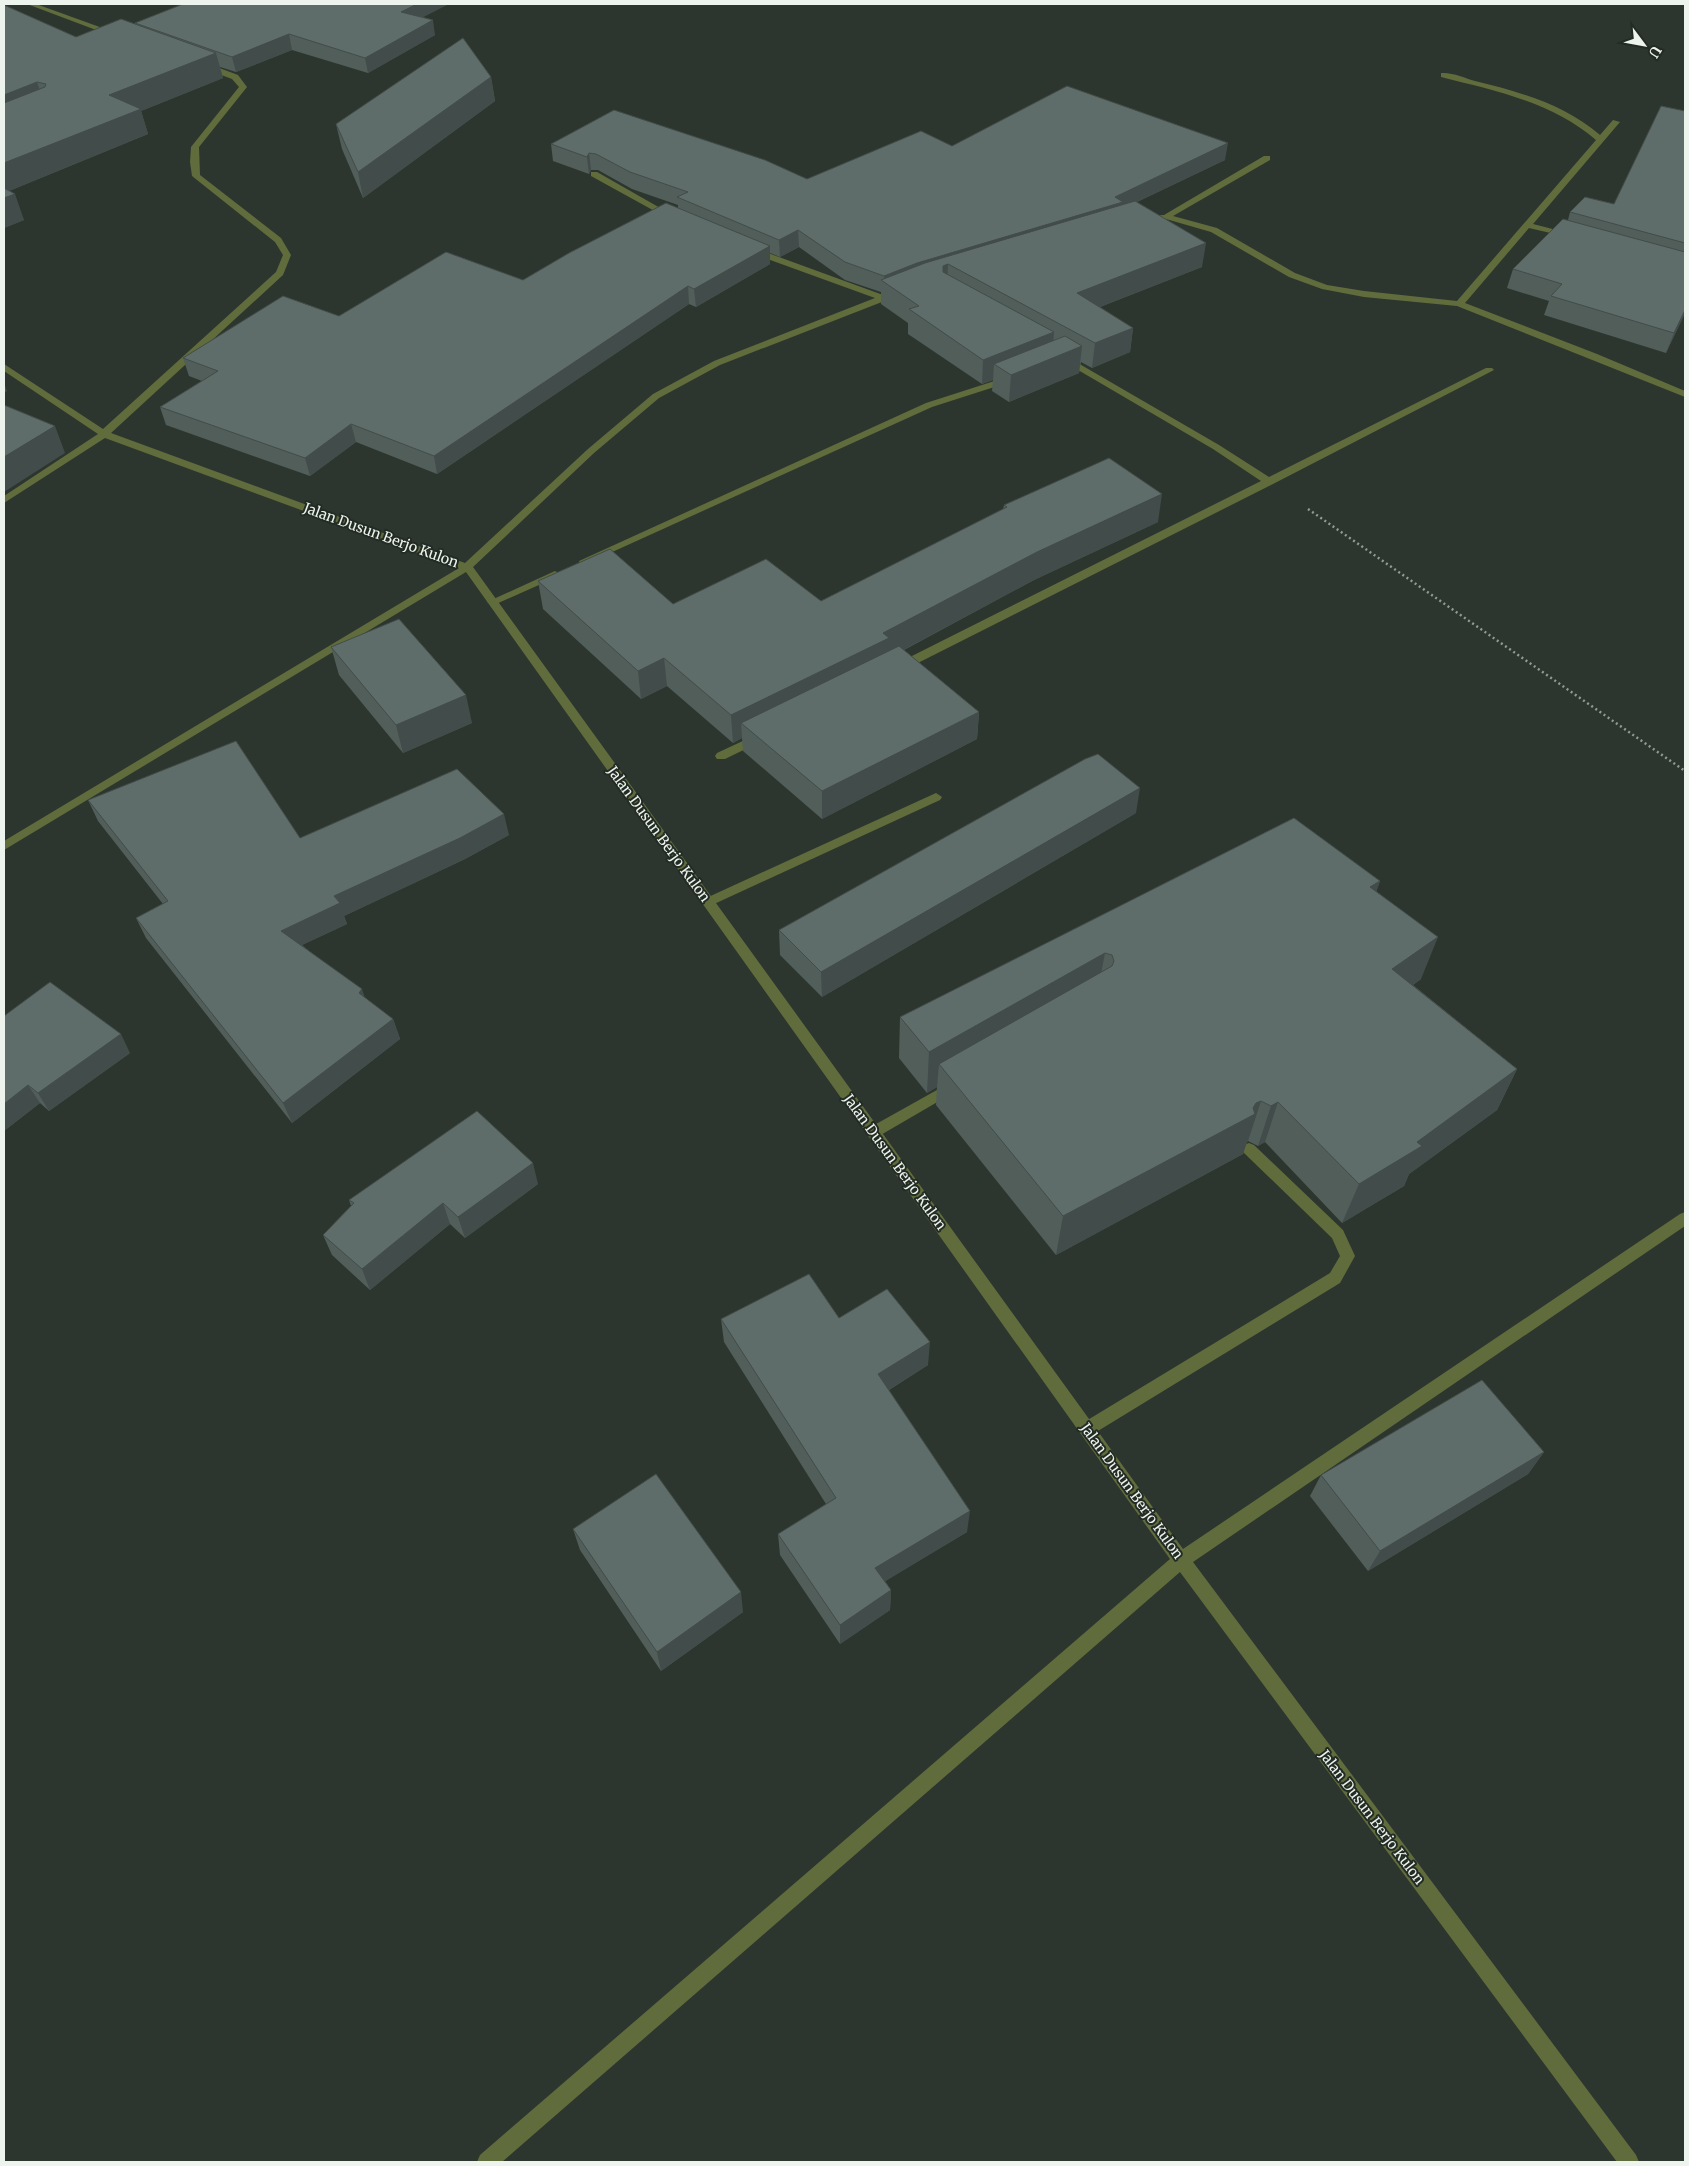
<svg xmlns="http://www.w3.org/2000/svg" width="1689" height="2166" viewBox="0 0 1689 2166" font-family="Merriweather,serif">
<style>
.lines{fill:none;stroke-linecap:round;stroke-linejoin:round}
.path{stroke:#939a93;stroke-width:2.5;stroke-dasharray:2 3;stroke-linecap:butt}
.service{fill:#616c3d;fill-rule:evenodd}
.minor{fill:#616c3d;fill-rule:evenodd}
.wall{fill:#515e5a}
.shaded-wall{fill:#424c4a}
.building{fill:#5e6d69;stroke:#424c4a}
.labels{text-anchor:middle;stroke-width:4;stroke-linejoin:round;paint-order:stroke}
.street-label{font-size:14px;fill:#edf3ed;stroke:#232c24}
</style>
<rect width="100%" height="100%" fill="#2d362e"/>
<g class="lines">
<!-- path -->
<path class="path" d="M1308 509 1685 771"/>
<!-- service -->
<g class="service">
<path d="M1064 355 1219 445 1269 477 1486 368H1492L1494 370 1273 484 904 670H896L894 667 896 664 1261 481 1213 449 1061 360V356Z"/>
<path d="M1010 376 1013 377V381L932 407 588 563H580L579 561 926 403Z"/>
<path d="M555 571 560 574 559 576 496 604 492 605 487 602Z"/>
<path d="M760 733 766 737 764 740 725 759H717L715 756 717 753Z"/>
<path d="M936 793 942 797 940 800 712 905H704L702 902 704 899Z"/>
<path d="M953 1081 958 1082 960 1086 958 1090 879 1136 874 1138 869 1136 867 1132 869 1128Z"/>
<path d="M1249 1143 1254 1145 1343 1230 1355 1256 1340 1283 1093 1434 1087 1436 1081 1434 1079 1429 1081 1424 1330 1273 1340 1256 1332 1238 1244 1153 1242 1149 1244 1145Z"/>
</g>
<!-- minor -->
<g class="minor">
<path d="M27 4H36L119 34 112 36Z"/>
<path d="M200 63H206L238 75 247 87 199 147 200 175 281 238 291 255 283 275 111 433 465 563 588 449 653 394 714 361 875 298 751 253V249H757L883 295 898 289 902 292 887 300 720 365 659 398 594 453 473 567 1183 1549 1680 1214 1685 1212V1226L1193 1562 1636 2155 1639 2162H1617L1180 1572 502 2162H477L480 2155 1170 1559 466 572 4 850V841L459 568 105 438 4 503V496L98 434 4 371V364L103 429 276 272 283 255 275 242 192 176 190 162 191 147 239 87 232 79 200 67Z"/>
<path d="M1441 73C1452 72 1465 78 1475 81 1520 92 1564 104 1600 135L1613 120 1620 122 1533 224 1572 234V238L1529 228 1465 303 1597 354 1685 391V397L1457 306 1364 297 1322 289 1289 277 1211 232 1166 219 1143 220 1139 218 1143 216 1164 215 1264 156H1270V160L1173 216 1217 228 1295 273 1327 285 1364 291 1457 301 1596 140C1552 102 1496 91 1441 77Z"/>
<path d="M591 172H597L676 217 669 219 591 176Z"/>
</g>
</g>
<!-- wall -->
<g class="wall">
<path d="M4 5 76 37 135 24V23L423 17 435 35 368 73 292 50 236 72 220 67 223 78 141 111 148 134 9 191 24 220 4 228Z"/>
<path d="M491 77 495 101 363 198 342 149 336 124Z"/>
<path d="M1685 111V313L1666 353 1544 315 1549 301 1507 288 1513 269 1568 220 1570 212 1614 204Z"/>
<path d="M551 144 807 179 952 146 1225 160 1137 202 1202 267 1100 307 1133 328 1130 352 1092 368 1081 362 1079 373 1009 402 992 391 993 380 982 384 908 334V323L881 304V292L845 280 799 247 780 257 770 253V264L696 307 689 304 437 474 356 442 310 476 166 425 160 407 202 381 189 376 183 358 339 316 523 280 678 208V205L632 189 598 170H591L589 174 553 161Z"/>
<path d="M1004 505 1158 522 1034 580 904 650 979 712 977 739 822 819 743 751 742 738 733 743 667 686 641 699 543 609 538 581 673 604 821 601 1003 509Z"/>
<path d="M331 647 472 723 403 753 339 675Z"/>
<path d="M88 800 300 838 509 835 465 859 344 916 347 924 302 945 365 998 393 1019 400 1039 292 1123 146 938 136 918 163 904 98 821Z"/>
<path d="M1136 813 822 997 780 955 779 930Z"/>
<path d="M1294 818 1380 881 1376 892 1421 979 1413 985 1517 1069 1497 1110 1409 1174 1404 1186 1342 1223 1265 1142 1258 1146 1248 1141 1247 1142 1243 1154 1056 1255 936 1105 937 1087 927 1093 899 1058 900 1017Z"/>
<path d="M4 1016 130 1053 49 1111 40 1103 4 1131Z"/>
<path d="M538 1184 465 1238 450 1224 370 1290 332 1255 323 1235 351 1206 349 1200Z"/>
<path d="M839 1318 928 1365 889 1390 967 1532 885 1581 891 1590 890 1610 840 1644 780 1555 778 1534 826 1504 724 1342 721 1319Z"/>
<path d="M1544 1452 1528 1474 1368 1571 1310 1496 1321 1475Z"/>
<path d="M573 1529 743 1612 661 1671 580 1550Z"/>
</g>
<!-- shaded-wall -->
<g class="shaded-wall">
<path d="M417 4H449L404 27 401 12Z"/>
<path d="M433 20 435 35 368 73 365 58Z"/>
<path d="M289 34 292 50 236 72 232 57Z"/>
<path d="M216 53 223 78 141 111 148 134 4 193V163L109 95Z"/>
<path d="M491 77 495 101 363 198 358 172Z"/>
<path d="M37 82 45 106 4 124V95Z"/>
<path d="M1228 143 1225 160 1122 209 948 264 947 288 884 282V276L917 263 1115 197Z"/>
<path d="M589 153 591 170 589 174 587 157Z"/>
<path d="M15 194 24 220 4 228V198Z"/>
<path d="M798 230 799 247 780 257 779 240Z"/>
<path d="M1206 243 1202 267 1074 317 1077 293Z"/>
<path d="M770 246V264L696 307 694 289Z"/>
<path d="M688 286 689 304 437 474 434 456Z"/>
<path d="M1685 310V313L1666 353 1674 333Z"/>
<path d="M1133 328 1130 352 1092 368 1095 343Z"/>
<path d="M1054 332 1052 357 994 364 993 380 982 384 983 360Z"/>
<path d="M1082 346 1079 373 1009 402 1011 375Z"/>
<path d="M4 383 7 391 4 393Z"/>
<path d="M351 424 356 442 310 476 305 458Z"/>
<path d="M55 426 65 453 4 492V457Z"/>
<path d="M1162 494 1158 522 1034 580 888 658 741 723 742 738 733 743 731 715 883 633 1037 552Z"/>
<path d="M664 658 667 686 641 699 638 671Z"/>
<path d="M466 695 472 723 403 753 396 725Z"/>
<path d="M979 712 977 739 822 819V791Z"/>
<path d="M1140 788 1136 813 822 997 821 972Z"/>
<path d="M504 814 509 835 465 859 344 916 347 924 289 951 281 931 334 896Z"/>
<path d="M1380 881 1365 924 1370 887Z"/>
<path d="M1438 937 1421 979 1376 1011 1392 969Z"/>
<path d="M1105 953 1097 995 939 1064 937 1087 927 1093 929 1052Z"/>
<path d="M362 989 369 1010 359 993Z"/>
<path d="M393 1019 400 1039 292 1123 283 1103Z"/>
<path d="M121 1034 130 1053 49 1111 38 1093Z"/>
<path d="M1517 1069 1497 1110 1409 1174 1404 1186 1342 1223 1359 1184Z"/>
<path d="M28 1085 40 1103 4 1131V1104Z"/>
<path d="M1261 1101 1248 1141 1247 1142 1243 1154 1056 1255 1063 1216 1256 1103Z"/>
<path d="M1278 1102 1265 1142 1258 1146 1271 1106Z"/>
<path d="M533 1163 538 1184 465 1238 458 1217Z"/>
<path d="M443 1203 450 1224 370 1290 362 1269Z"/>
<path d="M930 1342 928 1365 877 1397 878 1374Z"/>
<path d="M1544 1452 1528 1474 1368 1571 1380 1551Z"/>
<path d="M970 1511 967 1532 874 1588 875 1568Z"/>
<path d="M891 1590 890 1610 840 1644V1625Z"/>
<path d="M741 1592 743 1612 661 1671 657 1652Z"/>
</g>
<!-- building -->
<g class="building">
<path d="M183 4H417L401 12 433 20 365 58 289 34 232 57 135 23Z"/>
<path d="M4 5 76 37 121 19 216 53 109 95 141 109 4 163V103L45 87 46 84 37 82 4 95Z"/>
<path d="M463 38 491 77 358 172 336 124Z"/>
<path d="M1067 86 1228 143 1115 197 1123 202 917 263 884 276 845 262 798 230 779 240 677 197 688 192 630 172 596 154 589 153 587 157 551 144 614 110 765 160 807 179 921 131 952 146Z"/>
<path d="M1661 106 1685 111V243L1570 212 1585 197 1614 204Z"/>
<path d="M4 188 15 194 4 198Z"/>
<path d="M1135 201 1206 243 1077 293 1133 328 1095 343 948 264 943 266V272L1054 332 983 360 909 309 919 306 881 280 925 263Z"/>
<path d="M666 203 770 246 694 289 688 286 434 456 351 424 305 458 160 407 218 371 183 358 283 296 339 316 446 252 523 280 569 253Z"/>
<path d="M1563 219 1685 252V310L1674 333 1551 296 1562 284 1513 269Z"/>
<path d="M1065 336 1082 346 1011 375 994 364Z"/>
<path d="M4 405 55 426 4 457Z"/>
<path d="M1109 458 1162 494 1037 552 883 633 889 638 731 715 664 658 638 671 538 581 610 549 673 604 766 559 821 601 1007 507 1004 505Z"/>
<path d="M399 619 466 695 396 725 331 647Z"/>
<path d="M899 646 979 712 822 791 741 723Z"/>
<path d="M236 741 300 838 457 769 504 814 460 838 334 896 340 903 281 931 362 989 359 993 393 1019 283 1103 136 918 168 901 88 800Z"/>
<path d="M1098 754 1140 788 821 972 779 930 1085 759Z"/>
<path d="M1294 818 1380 881 1370 887 1438 937 1392 969 1517 1069 1417 1142 1422 1146 1359 1184 1278 1102 1271 1106 1261 1101 1256 1103 1253 1108 1255 1114 1063 1216 939 1064 1112 966 1114 961 1112 955 1105 953 929 1052 900 1017Z"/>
<path d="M50 982 121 1034 38 1093 28 1085 4 1104V1016Z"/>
<path d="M477 1111 533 1163 458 1217 443 1203 362 1269 323 1235 354 1203 349 1200Z"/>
<path d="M809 1274 839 1318 887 1289 930 1342 878 1374 970 1511 875 1568 891 1590 840 1625 778 1534 836 1498 721 1319Z"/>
<path d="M1482 1380 1544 1452 1380 1551 1321 1475Z"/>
<path d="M656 1474 741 1592 657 1652 573 1529Z"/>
</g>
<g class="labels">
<!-- street labels -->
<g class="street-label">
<text transform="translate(381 535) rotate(20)" y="5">Jalan Dusun Berjo Kulon</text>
<text transform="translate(659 834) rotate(54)" y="5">Jalan Dusun Berjo Kulon</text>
<text transform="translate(895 1162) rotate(54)" y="5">Jalan Dusun Berjo Kulon</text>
<text transform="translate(1132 1491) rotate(54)" y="5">Jalan Dusun Berjo Kulon</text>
<text transform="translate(1372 1817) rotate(53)" y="5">Jalan Dusun Berjo Kulon</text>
</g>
</g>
<!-- border -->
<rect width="1689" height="2166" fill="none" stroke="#edf3ed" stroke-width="10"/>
<!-- north arrow -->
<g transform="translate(1644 45) rotate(122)" stroke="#232c24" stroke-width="4" paint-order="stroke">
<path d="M0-4L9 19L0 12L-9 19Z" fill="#edf3ed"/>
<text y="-8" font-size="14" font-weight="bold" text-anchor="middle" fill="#edf3ed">U</text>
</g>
</svg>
